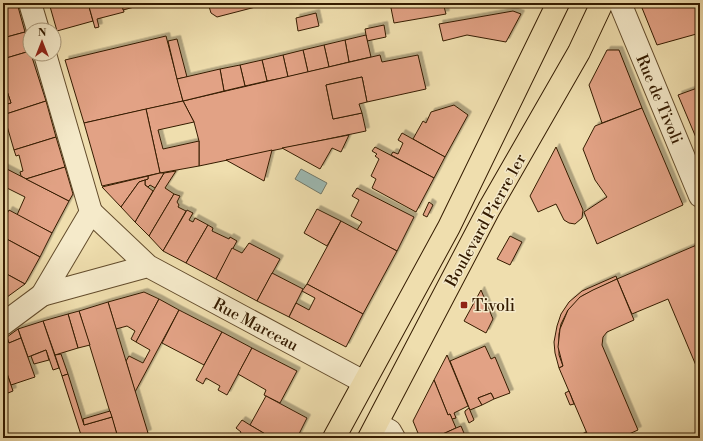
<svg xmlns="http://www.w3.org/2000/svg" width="703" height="441" viewBox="0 0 703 441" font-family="'Libre Bodoni',serif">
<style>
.water{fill:#9dbab3;stroke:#737a6b}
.building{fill:#e2a285;stroke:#341b00;filter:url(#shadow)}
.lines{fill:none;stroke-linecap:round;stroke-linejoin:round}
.minor-casing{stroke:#634c2c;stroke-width:24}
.tertiary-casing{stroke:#634c2c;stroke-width:24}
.primary-casing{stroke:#341b00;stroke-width:24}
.minor{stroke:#f5eaca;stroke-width:22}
.tertiary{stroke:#f5eaca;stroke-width:22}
.primary{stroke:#efdeae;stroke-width:22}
.poi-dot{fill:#8f2418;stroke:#f5eaca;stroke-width:1.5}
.labels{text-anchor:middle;stroke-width:3;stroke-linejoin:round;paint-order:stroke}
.street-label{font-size:16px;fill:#341b00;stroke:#f5eaca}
.poi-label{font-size:16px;fill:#341b00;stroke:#f5eaca;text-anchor:start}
</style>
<defs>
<filter id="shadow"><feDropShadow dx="3.5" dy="-3.5" stdDeviation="0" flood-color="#0004"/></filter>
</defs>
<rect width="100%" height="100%" fill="#efdeae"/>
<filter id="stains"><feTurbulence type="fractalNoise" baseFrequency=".005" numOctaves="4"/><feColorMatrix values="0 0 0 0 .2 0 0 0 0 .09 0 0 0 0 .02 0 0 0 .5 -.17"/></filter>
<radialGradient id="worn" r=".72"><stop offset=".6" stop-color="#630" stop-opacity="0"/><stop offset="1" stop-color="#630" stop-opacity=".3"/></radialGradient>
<!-- water -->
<path class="water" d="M301 169 327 183 321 194 295 179Z"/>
<!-- building -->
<g class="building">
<path d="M9 3H17L25 32 3 38V5Z"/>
<path d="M49 3H88L93 21 57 31Z"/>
<path d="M88 3H122L124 12 97 19 99 27 95 28Z"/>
<path d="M122 3H149L123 10Z"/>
<path d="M208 3H271L217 17 211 13Z"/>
<path d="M390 3H443L446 14 394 23Z"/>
<path d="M640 3H700V33L657 45Z"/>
<path d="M513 11 521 14 506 42 467 35 443 41 439 24Z"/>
<path d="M316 13 319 26 298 31 296 18Z"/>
<path d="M384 25 386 37 367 41 365 29Z"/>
<path d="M25 32 30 51 3 59V38Z"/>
<path d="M366 35 371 57 349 62 345 40Z"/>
<path d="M166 36 183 101 84 123 65 60Z"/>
<path d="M177 39 187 77 177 79 168 41Z"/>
<path d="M345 40 349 62 329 67 324 45Z"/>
<path d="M324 45 329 67 308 72 303 50Z"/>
<path d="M303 50 308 72 288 77 283 55Z"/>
<path d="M607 50H619L642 108 602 123 589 85Z"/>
<path d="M30 51 46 101 3 115V105L11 103 5 85 3 86V59Z"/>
<path d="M283 55 288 77 267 81 262 60Z"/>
<path d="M380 55 382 62 418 55 426 89 367 102 362 77 326 85 333 119 362 113 366 131 199 166V141L194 122 183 101Z"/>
<path d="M262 60 267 81 245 86 240 65Z"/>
<path d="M240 65 245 86 224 91 220 69Z"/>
<path d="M220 69 224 91 183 101 177 79Z"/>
<path d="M362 77 367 102 359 104 362 113 333 119 326 85Z"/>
<path d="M5 85 11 103 3 105V86Z"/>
<path d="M700 87V147L678 95Z"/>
<path d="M46 101 56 137 14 150 7 126 3 127V115Z"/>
<path d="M183 101 194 122 158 130 163 149 199 141V166L160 173 146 109Z"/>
<path d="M454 105 468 115 445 157 413 139 423 121 426 123 431 112Z"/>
<path d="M642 108 683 205 597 244 584 212 607 197 595 180 583 149 595 126Z"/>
<path d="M146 109 160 173 102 186 84 123Z"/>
<path d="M402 133 445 157 434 178 391 155 393 152 398 154 403 143 398 140Z"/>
<path d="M349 135 341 152 332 148 320 169 282 148Z"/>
<path d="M56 137 65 167 26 179 21 176 20 172 23 171 19 155 16 156 14 150Z"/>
<path d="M375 147 434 178 416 212 372 188 376 179 371 176 379 159 375 156 377 154 372 151Z"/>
<path d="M556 147 583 210 582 218 575 224 569 223 564 220 556 204 538 212 530 196Z"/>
<path d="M272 150 264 181 226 160Z"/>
<path d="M3 167 69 201 52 233 17 215 25 197 3 186Z"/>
<path d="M65 167 73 194 69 201 26 179Z"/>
<path d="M176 171 165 188 174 194 149 236 135 222 164 173Z"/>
<path d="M160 173H164L155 188 150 185 148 187 145 185V180L148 179V176Z"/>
<path d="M148 176V179L139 182 121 207 102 187Z"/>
<path d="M145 180V185L153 191 135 222 121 207 139 182Z"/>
<path d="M357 188 414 217 397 251 357 230 362 222 351 216 359 200 352 196Z"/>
<path d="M174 194 180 196 177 202 179 205 178 207 186 211 163 251 149 236Z"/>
<path d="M429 202 433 205 427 217 423 215Z"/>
<path d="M317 209 341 221 327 246 304 233Z"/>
<path d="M9 210 52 233 40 257 3 237V221Z"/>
<path d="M187 210 193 213 189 220 193 222 195 218 208 225 186 263 163 251Z"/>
<path d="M341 221 397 251 363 314 307 284Z"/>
<path d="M208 225 213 228 212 231 229 239 230 237 237 241 216 279 186 263Z"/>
<path d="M510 236 522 242 510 265 497 259Z"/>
<path d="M3 237 40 257 25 284 3 272Z"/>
<path d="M249 243 280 259 257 301 216 279 232 248 242 253Z"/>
<path d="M699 244 700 245V375L668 299 632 314 617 279Z"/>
<path d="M3 272 25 284 3 300Z"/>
<path d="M272 273 303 289 289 317 257 301Z"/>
<path d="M616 276 617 279 582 296 568 310 561 324 559 334V355L563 366 559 368 555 353 554 342 557 326 561 314 569 302 582 291Z"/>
<path d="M617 279 634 320 607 332 603 337 602 345 638 430 620 438H589L559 368 563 366 558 347 560 329 568 310 580 297 593 290Z"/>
<path d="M307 284 363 314 346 347 289 317 296 303 309 310 315 298 302 291Z"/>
<path d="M481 290 493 319 486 333 464 321Z"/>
<path d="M144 292 159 299 136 342 131 339 135 331 127 326 116 329 108 302Z"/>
<path d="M159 299 179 310 135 392 126 361 129 356 143 363 150 350 136 342Z"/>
<path d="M108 302 148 433 135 438H118L79 311Z"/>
<path d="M179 310 222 332 204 365 162 343Z"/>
<path d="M79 311 90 345 78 348 68 314Z"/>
<path d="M68 314 78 348 55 355 43 321Z"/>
<path d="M43 321 59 368 53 370 46 350 28 357 18 329Z"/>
<path d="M18 329 21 338 9 343 7 337Z"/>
<path d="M222 332 252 348 227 395 218 390 220 386 206 378 203 384 196 380Z"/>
<path d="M21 338 35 377 11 385 3 362V342L8 341 9 343Z"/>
<path d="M485 346 491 359 495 357 510 393 494 399 491 393 478 398 482 405 470 410 450 361Z"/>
<path d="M252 348 297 371 280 403 264 395 266 390 238 374Z"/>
<path d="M46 350 49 360 34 364 31 356Z"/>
<path d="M61 354 68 374 62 376 55 355Z"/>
<path d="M447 355 468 406 454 413 456 418 452 419 450 414 448 415 434 380Z"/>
<path d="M3 362 13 391 3 395Z"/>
<path d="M68 374 84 425 112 417 118 438H82L62 376Z"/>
<path d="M434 380 448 415 450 414 456 428 434 438H420L413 421Z"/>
<path d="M569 391 574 404 570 405 565 393Z"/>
<path d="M491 393 494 399 482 405 478 398Z"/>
<path d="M266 396 307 418 297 438H272L250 425Z"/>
<path d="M469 408 474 420 469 423 465 413V411Z"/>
<path d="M110 411 112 417 84 425 83 419Z"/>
<path d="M242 420 250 425 272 438H238L241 432 236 428Z"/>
<path d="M461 426 466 438H434L456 428Z"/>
<path d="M586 432 589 438H584L582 434Z"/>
</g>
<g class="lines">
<!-- minor casing -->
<g class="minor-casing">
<g id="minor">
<path d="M30 3 38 30"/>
<path d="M45 54 91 212"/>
<path d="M148 266 42 295 91 212 148 266 364 382"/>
<path d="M3 324 42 295"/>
<path d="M377 424 390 431 394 438"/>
</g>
</g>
<!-- tertiary casing -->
<g class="tertiary-casing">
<path id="tertiary" d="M620 3 700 196"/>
</g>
<!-- primary casing -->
<g class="primary-casing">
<g id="primary">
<path d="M334 438 449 227 558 3"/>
<path d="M369 438 489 209 579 52 602 3"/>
</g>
</g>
<!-- minor -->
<use href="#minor" class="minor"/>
<!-- tertiary -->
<use href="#tertiary" class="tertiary"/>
<!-- primary -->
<use href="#primary" class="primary"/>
</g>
<!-- markers -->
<rect class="poi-dot" x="460" y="301" width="8" height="8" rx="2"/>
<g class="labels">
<!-- street labels -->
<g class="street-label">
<text transform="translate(660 99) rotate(67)" y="6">Rue de Tivoli</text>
<text transform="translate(485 220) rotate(-61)" y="6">Boulevard Pierre 1er</text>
<text transform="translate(256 324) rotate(28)" y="6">Rue Marceau</text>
</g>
<!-- poi labels -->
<g class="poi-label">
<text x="472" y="311">Tivoli</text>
</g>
</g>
<!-- margin -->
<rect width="703" height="441" fill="none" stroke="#efdeae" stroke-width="16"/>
<rect x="4" y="4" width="695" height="433" fill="none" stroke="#341b00" stroke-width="2"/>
<rect x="8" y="8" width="687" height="425" fill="none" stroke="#341b00"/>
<!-- north arrow -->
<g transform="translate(42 42)"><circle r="19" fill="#f5eaca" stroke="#a89779"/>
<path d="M0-3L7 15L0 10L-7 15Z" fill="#8f2418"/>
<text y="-6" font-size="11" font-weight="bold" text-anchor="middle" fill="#341b00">N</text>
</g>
<rect width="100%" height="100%" filter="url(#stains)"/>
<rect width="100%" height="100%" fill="url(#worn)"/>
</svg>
